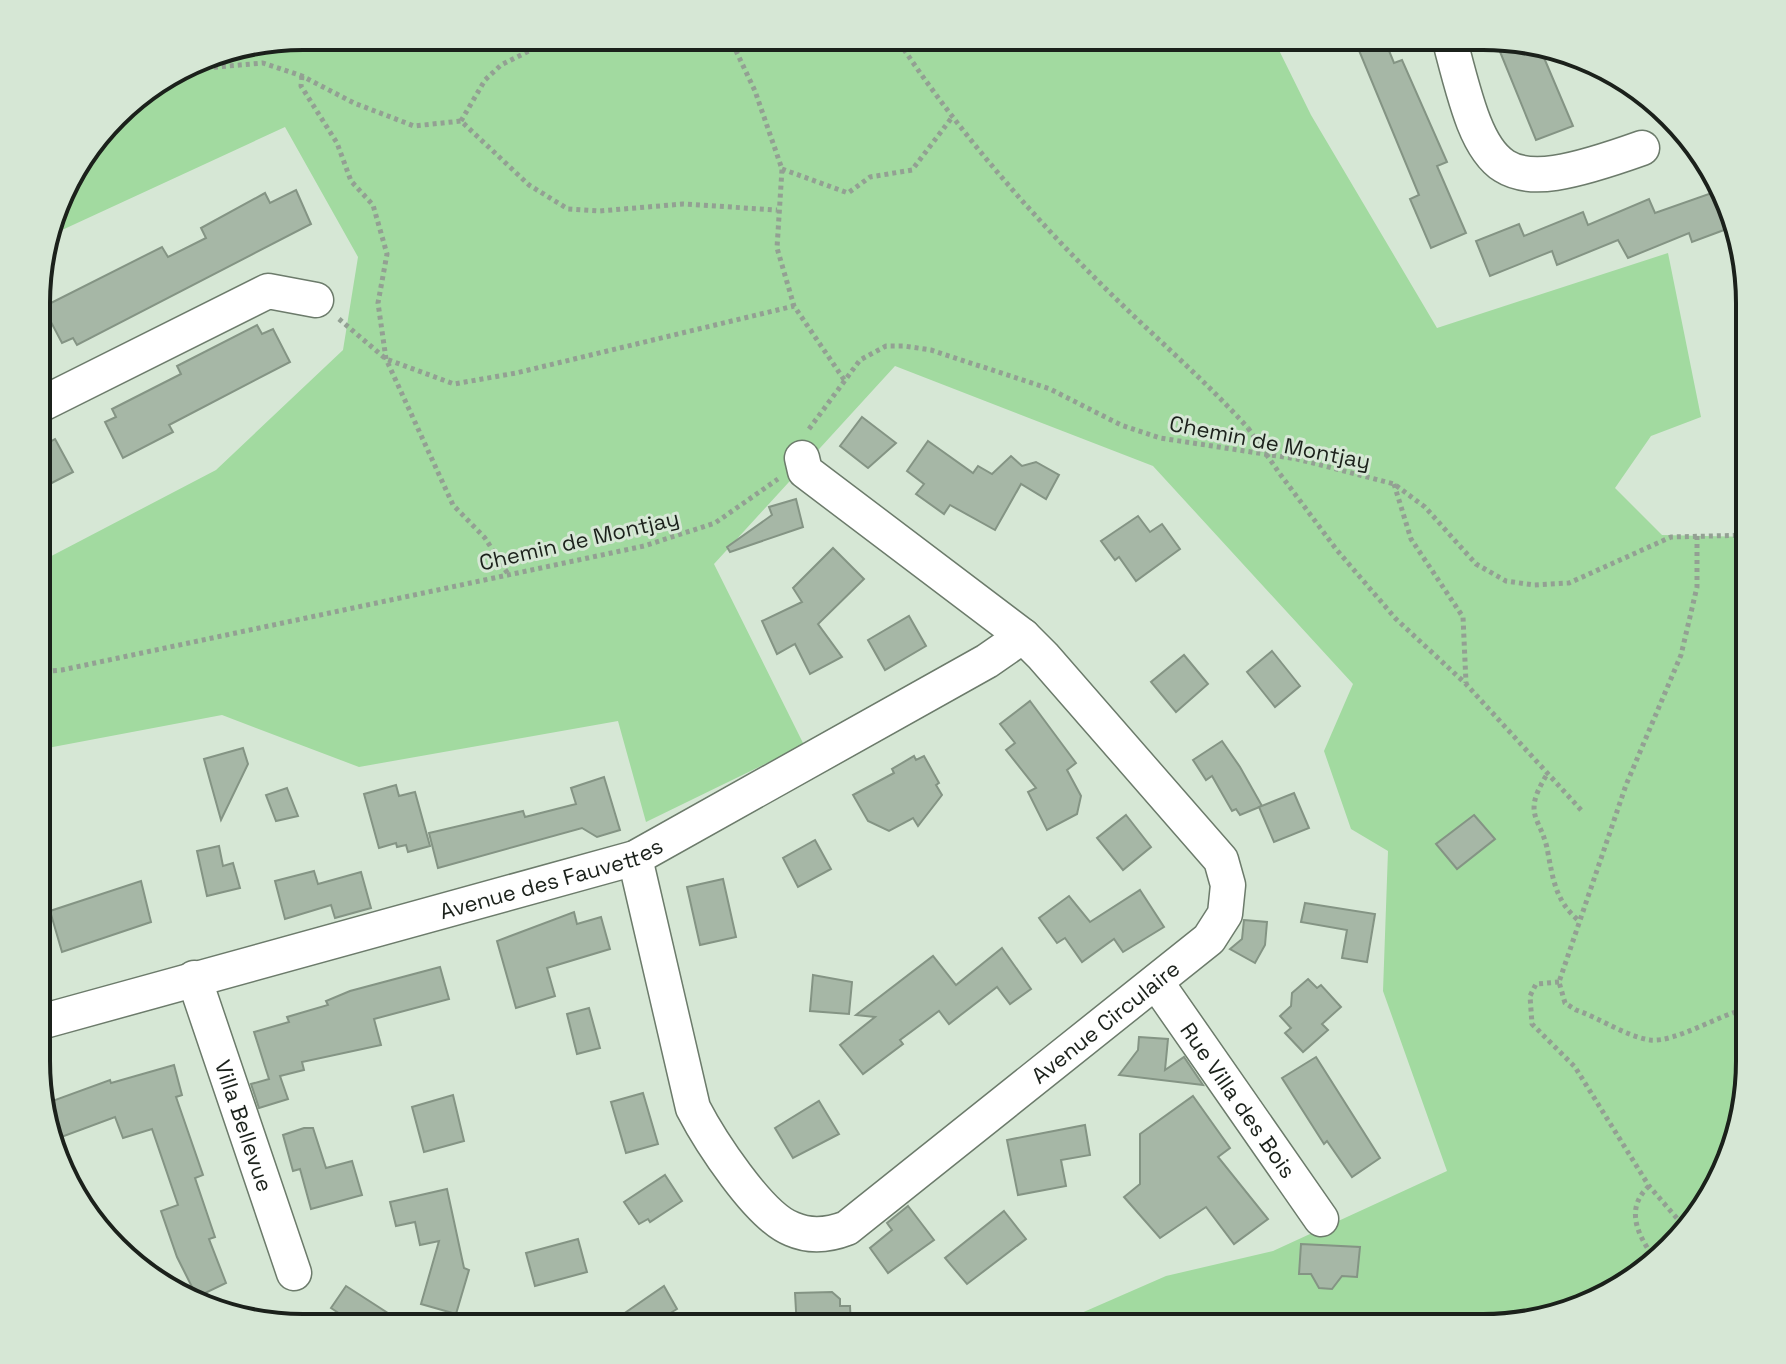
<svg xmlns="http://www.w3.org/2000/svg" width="1786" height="1364" viewBox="0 0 1786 1364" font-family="'Space Grotesk',sans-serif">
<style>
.green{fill:#a2daa0}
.building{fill:#a6b7a6;stroke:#849484;stroke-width:2}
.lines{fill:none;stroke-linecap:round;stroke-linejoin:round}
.minor-casing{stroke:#6c7b6b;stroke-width:37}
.path{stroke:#93a093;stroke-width:5;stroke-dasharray:4 4;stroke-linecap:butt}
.minor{stroke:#fff;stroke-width:34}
.path-bridge{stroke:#93a093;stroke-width:5;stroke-dasharray:4 4;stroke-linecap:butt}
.labels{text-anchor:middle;stroke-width:6;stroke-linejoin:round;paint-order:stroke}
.street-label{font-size:22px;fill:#1b211b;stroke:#d6e7d5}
.rim{fill:none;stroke:#1b211b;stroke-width:4}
</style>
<rect width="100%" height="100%" fill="#d6e7d5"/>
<!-- green -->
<path class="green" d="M303 36H1094L1098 43 1128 36H1272L1311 115 1437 328 1668 253 1701 417 1651 436 1615 488 1662 535 1750 537V910L1745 934 1750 936 1749 1079 1730 1164 1684 1237 1601 1301 1483 1328H1047L1166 1276 1273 1251 1447 1171 1383 991 1388 851 1351 829 1324 751 1353 684 1153 466 895 366 714 564 804 745 646 822 618 721 359 767 222 715 37 750 38 563 216 470 343 350 358 257 285 127 49 236 72 170 127 102 217 50Z"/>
<!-- building -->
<g class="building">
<path d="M1353 36H1383L1394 63 1402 60 1447 162 1437 166 1466 233 1431 248 1410 199 1419 195Z"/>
<path d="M1494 37 1539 46 1573 126 1536 140Z"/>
<path d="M1723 189 1732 227 1692 242 1689 233 1628 258 1618 240 1557 265 1552 251 1490 276 1476 241 1519 224 1524 236 1583 212 1588 225 1649 199 1655 213Z"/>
<path d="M296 190 311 224 77 345 73 338 62 343 43 307 162 247 168 257 206 238 201 228 265 193 270 203Z"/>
<path d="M257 325 262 334 273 329 290 362 169 425 173 432 123 458 105 422 116 417 112 409 181 374 177 366Z"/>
<path d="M862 417 896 443 868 468 840 446Z"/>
<path d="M55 439 73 472 38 490V448Z"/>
<path d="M928 441 973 473 978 466 992 474 1011 456 1022 466 1036 462 1059 475 1046 499 1021 484 995 530 950 505 944 514 916 494 924 484 907 471Z"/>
<path d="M796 499 803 527 730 552 727 547 772 515 769 507Z"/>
<path d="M1138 516 1150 532 1162 524 1180 549 1136 581 1119 557 1115 560 1101 541Z"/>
<path d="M833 548 864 579 818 624 842 657 810 674 795 644 777 654 762 621 802 602 793 588Z"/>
<path d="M909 616 926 646 885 670 868 640Z"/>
<path d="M1272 651 1300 686 1275 707 1247 672Z"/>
<path d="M1184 655 1208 684 1176 712 1151 682Z"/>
<path d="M1030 701 1076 763 1067 770 1081 796 1077 814 1047 830 1028 792 1036 788 1006 750 1015 743 1000 724Z"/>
<path d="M1222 741 1240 767 1262 806 1240 815 1236 809 1232 811 1212 776 1206 780 1193 760Z"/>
<path d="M243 748 248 764 221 820 204 759Z"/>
<path d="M914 756 916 760 924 756 939 783 936 785 942 795 918 826 913 818 889 831 868 821 853 795 894 773 892 769Z"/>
<path d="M604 777 620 830 597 837 582 828 438 868 429 833 523 811 525 817 576 804 571 788Z"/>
<path d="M396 785 399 796 415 792 430 846 408 852 406 845 397 847 396 843 379 848 364 794Z"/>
<path d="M287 788 298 816 276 821 266 795Z"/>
<path d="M1294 793 1309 828 1274 842 1259 807Z"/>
<path d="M1126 815 1151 847 1123 870 1097 838Z"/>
<path d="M1474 815 1495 839 1457 869 1436 844Z"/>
<path d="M815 840 831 869 798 887 783 858Z"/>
<path d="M219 846 223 866 233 863 240 888 207 896 197 851Z"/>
<path d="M314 871 318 884 361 872 371 908 335 918 331 905 285 919 275 881Z"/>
<path d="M723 879 736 937 700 945 687 887Z"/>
<path d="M141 881 151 922 62 952 50 911Z"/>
<path d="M1140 890 1164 927 1123 952 1114 939 1082 962 1065 938 1057 943 1039 918 1069 896 1090 922Z"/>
<path d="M1305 903 1375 914 1367 962 1342 958 1347 930 1301 922Z"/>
<path d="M574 912 577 924 601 917 610 949 547 968 555 996 516 1008 497 941Z"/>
<path d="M1244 920 1267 922 1265 945 1255 963 1230 949 1242 939Z"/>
<path d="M1002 948 1031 989 1010 1004 997 987 949 1024 939 1011 900 1040 903 1044 863 1074 840 1045 875 1017 856 1015 933 956 956 985Z"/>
<path d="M440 967 449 999 374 1019 381 1045 302 1062 304 1070 280 1076 288 1099 259 1108 251 1084 269 1079 254 1032 289 1022 287 1017 328 1005 326 1001 350 991Z"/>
<path d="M813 975 852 982 849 1014 810 1011Z"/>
<path d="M1308 979 1317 988 1321 985 1341 1007 1322 1024 1328 1030 1303 1052 1285 1033 1291 1028 1280 1016 1291 1006 1292 993Z"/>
<path d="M589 1008 600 1048 577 1054 567 1014Z"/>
<path d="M1139 1037 1168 1039 1165 1070 1184 1057 1203 1085 1119 1075 1138 1050Z"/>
<path d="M1316 1057 1380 1158 1352 1177 1327 1141 1324 1144 1282 1078Z"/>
<path d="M174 1065 182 1095 176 1097 203 1175 195 1178 215 1237 209 1239 226 1283 197 1297 177 1257 161 1211 178 1205 152 1129 123 1138 115 1117 56 1139 44 1104 110 1080 111 1083Z"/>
<path d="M643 1093 658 1144 626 1153 611 1102Z"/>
<path d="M453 1095 464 1141 424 1152 412 1107Z"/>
<path d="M1193 1096 1230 1148 1218 1157 1268 1219 1234 1244 1206 1207 1160 1238 1124 1197 1140 1184V1134Z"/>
<path d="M819 1101 839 1134 793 1158 775 1128Z"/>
<path d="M1085 1125 1090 1155 1061 1160 1066 1186 1018 1195 1007 1140Z"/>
<path d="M304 1128H313L326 1168 352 1161 362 1195 311 1209 300 1169 293 1171 283 1135Z"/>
<path d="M665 1175 682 1201 650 1222 648 1219 639 1224 624 1202Z"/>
<path d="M447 1189 464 1268 469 1270 456 1314 421 1304 439 1241 420 1245 415 1222 396 1226 390 1202Z"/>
<path d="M908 1206 934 1240 888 1273 870 1248 892 1230 887 1223Z"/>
<path d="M1004 1211 1026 1239 967 1284 945 1258Z"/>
<path d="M578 1239 587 1272 535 1286 526 1253Z"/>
<path d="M1301 1244 1360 1247 1357 1277 1342 1276 1332 1289 1319 1288 1311 1274H1299Z"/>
<path d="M346 1286 411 1328 360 1327 331 1308Z"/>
<path d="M664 1286 677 1309 672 1312 681 1328H603Z"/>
<path d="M832 1292 840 1299V1306H850L851 1328H797L795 1293Z"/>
</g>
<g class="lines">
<!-- minor casing -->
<g class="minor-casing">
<g id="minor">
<path d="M1449 37C1485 181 1496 200 1642 148"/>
<path d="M38 406 268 291 316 300"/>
<path id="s1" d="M635 858 693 1108C709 1139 759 1217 792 1229 810 1237 829 1235 847 1228L1209 939 1225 914 1228 885 1221 860 1043 656 1023 636 805 471 802 458"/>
<path id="s2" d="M194 978 294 1273"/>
<path id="s3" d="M1156 982 1321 1219"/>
<path id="s4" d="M37 1023 635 858 987 661 1023 636"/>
</g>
</g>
<!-- path -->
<g class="path">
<path d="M729 36 755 91 782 169 777 248 794 306 845 381"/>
<path d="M895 36C954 126 1028 212 1105 288 1152 335 1203 378 1248 428"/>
<path d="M182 70 263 63 302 76 354 103 414 126 461 121 529 185 568 209 599 211 683 204 777 210"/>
<path d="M302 76 301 86 337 143 351 181 373 205 387 254 378 303 386 359 453 505 485 538 508 574"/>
<path d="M461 121 485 80 501 65 559 36"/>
<path d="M782 169 848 193 870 177 912 170 953 116"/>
<path d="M339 319 386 359 454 384 516 373 794 306"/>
<path d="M38 358 45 371"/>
<path d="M809 429 860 360 886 346H904L931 350 1050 389 1121 425 1160 438 1297 459 1394 484 1425 507 1476 564 1506 581 1534 585 1569 583 1671 537 1750 535"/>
<path d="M1280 474 1336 549 1396 619 1466 684 1582 811"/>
<path d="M1394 484 1411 539 1463 617 1466 683"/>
<path d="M1697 536V587L1681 655 1626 785 1559 982 1565 1003 1576 1010C1600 1018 1625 1036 1650 1040 1675 1043 1720 1014 1749 1008"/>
<path d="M37 672 62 670 644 546 715 523 778 479"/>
<path d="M1546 776C1521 817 1542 817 1548 853 1553 880 1556 901 1578 920"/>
<path d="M1559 982 1536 984 1530 996 1532 1024 1575 1067 1649 1186 1688 1231"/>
<path d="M1649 1186C1624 1209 1638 1236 1655 1259"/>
</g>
<!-- minor -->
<use href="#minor" class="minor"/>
<!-- path-bridge -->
<path class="path-bridge" d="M1248 428 1280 474"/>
</g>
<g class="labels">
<!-- street labels -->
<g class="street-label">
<text transform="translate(1270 442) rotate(11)" y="8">Chemin de Montjay</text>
<text transform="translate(579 540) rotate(-13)" y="8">Chemin de Montjay</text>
<text dy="8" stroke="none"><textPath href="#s4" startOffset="534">Avenue des Fauvettes</textPath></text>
<text dy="8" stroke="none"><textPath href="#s1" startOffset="802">Avenue Circulaire</textPath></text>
<text dy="8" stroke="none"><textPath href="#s3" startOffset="144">Rue Villa des Bois</textPath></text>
<text dy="8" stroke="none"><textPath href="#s2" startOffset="156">Villa Bellevue</textPath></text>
</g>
</g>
<!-- crop -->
<path d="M0 0H1786V1364H0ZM303 50H1483A253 253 0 0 1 1736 303V1061A253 253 0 0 1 1483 1314H303A253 253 0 0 1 50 1061V303A253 253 0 0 1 303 50Z" fill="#d6e7d5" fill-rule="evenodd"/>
<path class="rim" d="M303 50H1483A253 253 0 0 1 1736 303V1061A253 253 0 0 1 1483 1314H303A253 253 0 0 1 50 1061V303A253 253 0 0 1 303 50Z"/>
</svg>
